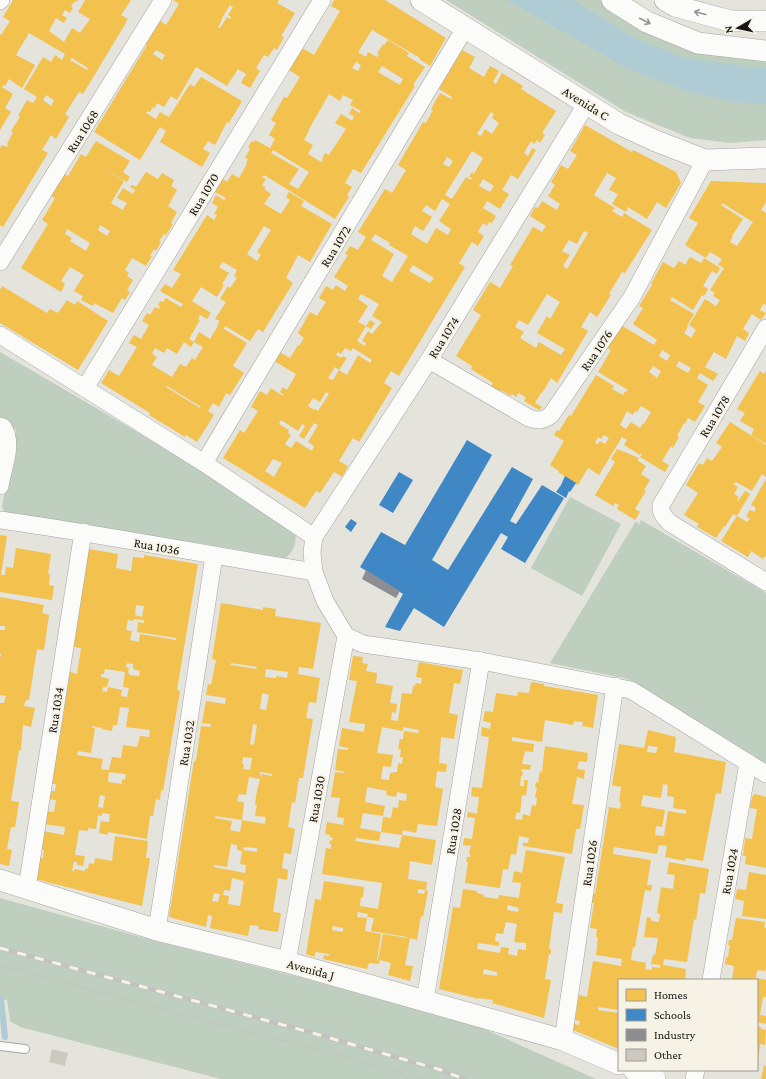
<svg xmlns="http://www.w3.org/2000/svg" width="766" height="1079" viewBox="0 0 766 1079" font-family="'Crimson Pro',serif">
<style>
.green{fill:#becfbf}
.water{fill:#afccd4}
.homes{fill:#f2c14e;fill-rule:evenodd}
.schools{fill:#3f88c5}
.industry{fill:#8d8d92}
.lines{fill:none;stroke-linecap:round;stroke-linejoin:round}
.stream{stroke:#afccd4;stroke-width:6}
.building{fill:#cccac0}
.service-casing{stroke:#a5a4a0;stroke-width:10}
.minor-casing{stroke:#a5a4a0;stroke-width:18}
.tertiary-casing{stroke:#a5a4a0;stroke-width:22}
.service{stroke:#fbfbfa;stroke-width:8}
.minor{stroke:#fbfbfa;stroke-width:17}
.tertiary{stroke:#fbfbfa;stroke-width:21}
.tram{stroke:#c3c2c0;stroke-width:1}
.rail-casing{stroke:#c3c2c0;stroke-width:4.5}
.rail{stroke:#f6f2e6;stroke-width:3;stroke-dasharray:9;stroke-linecap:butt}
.oneway{stroke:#949492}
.labels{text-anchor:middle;stroke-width:4;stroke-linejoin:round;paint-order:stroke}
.street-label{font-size:13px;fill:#171612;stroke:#f6f2e6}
</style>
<rect width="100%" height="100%" fill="#e4e3dc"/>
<!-- green -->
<g class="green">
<path d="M446 0H604L766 55V140L730 143 690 138 626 112Z"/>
<path d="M0 352 228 485 295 530C297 545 294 550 284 560L5 513 2 507 16 430 11 426 0 422Z"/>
<path d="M570 497 621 524 582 596 531 568Z"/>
<path d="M641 520 766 593V764L628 679 550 663 636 521 639 525Z"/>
<path d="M0 898 159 942 299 977 482 1028 596 1079H221L20 1027 10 1021 7 1000 0 998Z"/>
</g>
<!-- water -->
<path class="water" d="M507 0H574L632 37 681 57 750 67H766V104L732 102 689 92 628 69Z"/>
<!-- homes -->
<g class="homes">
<path d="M13 0H78L77 2 75 1 71 6 73 8 70 13 65 10 62 15 67 18 64 23 56 18 49 31 64 42 72 28 80 33 90 19 78 12 85 0H131L121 15 128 19 126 21H127L83 94 79 92 65 114 69 117 56 139 51 135 42 150 48 153 3 227 0 225V148L2 145 7 147 8 145 7 144 13 132 11 131 20 117 18 116 27 100 33 103 37 97 24 89 43 57 51 62 55 55 62 60 65 54 29 33 16 55 35 65 22 88 9 79 5 86 3 85 2 87 13 94 5 108 11 112 0 130V34L1 35 10 21 3 17ZM72 58 88 68 87 70 70 60ZM46 95 54 100 51 106 43 100Z"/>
<path d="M173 0H279L277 3 295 13 281 36 284 37 277 50 274 48 268 57 264 55 256 68 260 71 250 88 241 83 246 74 238 69 227 86 196 67 177 100 171 96 164 107 157 103 154 109 153 107 150 112 148 111 146 113 156 119 160 112 169 117 190 84 194 87 201 77 242 101 229 123 227 122 215 145 208 141 203 149 210 153 202 167 160 142 166 131 160 127 140 160 94 132 147 45 145 44 159 20 166 25 179 4ZM230 5 233 7 228 15 231 17 230 19 227 17 220 28 218 27 222 20H221ZM156 50 165 55 162 60 153 54Z"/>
<path d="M334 0H385L446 38 430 66 419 59 420 58 372 30 358 52 366 57 368 52 377 57 379 54H377L383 44 384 45 388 40 409 53 407 56 425 67 413 85 415 86 361 173 353 169 345 183 352 187 347 195 349 197 335 219 264 175 262 177 266 179 262 185 266 187 264 189 271 194 264 204 281 214 290 200 286 197 289 192 304 201 301 206 332 224 310 262 298 255 286 278 293 283 263 332 258 329 250 341 225 326 224 329 247 343 233 366 244 373 230 395 226 393 219 407 213 403 208 411 214 415 197 442 186 435 185 437 149 415 150 413 101 383 109 370 119 376 137 347 129 343 134 335 141 339 149 325 142 321 147 313 150 315 155 307 159 309 160 306 158 305 160 301 163 302 166 298 181 307 183 304 160 291 165 284 172 288 181 274 173 270 207 215 214 220 217 215 214 214 218 207 212 203 216 195 224 200 226 198 215 192 223 179 227 182 232 174 239 178 247 164 246 163 248 159 245 158 250 149 248 147 252 141 254 142 255 140 270 148 275 139 269 135 276 123 271 120 284 97 287 98 300 77 289 70 302 48 314 55 340 11 331 6ZM356 62 361 65 358 71 352 68ZM382 66 403 79 400 85 378 72ZM329 94 340 101 343 95 353 100 350 105 361 111 359 113 352 108 349 114 354 116 352 121 341 114 335 123 346 129 329 155 325 153 322 159 323 160 321 162 308 154 313 145 304 140 309 131H308ZM273 150 309 172 298 189 289 184 299 169 271 153ZM264 226 271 230 257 252 261 255 257 261 247 254ZM223 262 237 270 234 276 237 278 230 288 228 286 220 299 226 302 215 319 220 321 217 325 218 326 210 339 199 332 194 342 203 347 195 360 192 358 186 367 180 364 172 377 152 365 157 357 152 354 155 348 164 353 167 348 177 354 184 342 191 347 194 342 189 339 200 320 198 319 200 315 207 319 211 313 192 301 201 287 217 297 224 285 222 284 229 273 219 267ZM167 386 201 407 200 408 166 387Z"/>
<path d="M462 50 475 57 469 68 484 77 490 66 499 71 493 82 496 84 502 73 523 86 521 89 556 111 542 133 545 135 540 143 537 140 534 144 531 141 524 153 528 156 532 148 536 150 518 179 511 175 502 190 509 194 500 209 487 201 483 208 496 216 492 223 489 222 487 226 483 223 478 232 484 236 478 246 472 242 459 263 465 267 399 376 391 371 384 383 392 388 359 442 353 438 339 461 348 466 342 477 334 472 320 493 316 491 305 508 223 458 240 430 244 433 258 411 251 407 260 391 267 395 271 388 283 396 284 395 280 392 283 387 287 390 296 374 274 361 279 352 290 358 298 345 299 346 304 338 298 333 310 312 317 316 326 302 319 298 326 286 333 290 336 285 345 291 348 286 334 277 348 255 345 254 350 246 358 250 366 237 358 232 385 189 392 193 406 170 398 165 423 122 426 123 433 110 431 109 440 93 451 99 452 97 439 89ZM491 112 494 114 492 118 499 123 492 134 485 129 481 136 477 134ZM472 151 483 158 474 174 472 172 469 177 472 178 471 180 466 177 452 199 445 195ZM447 157 453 161 449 167 443 164ZM483 179 494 186 490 192 479 186ZM442 199 450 204 439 221 451 229 448 235 436 228 427 244 411 234 415 226 423 231 432 217 422 211 426 205 435 211ZM375 234 390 243 389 245 408 256 392 282 382 276 394 254 371 240ZM413 265 434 278 430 283 409 271ZM361 294 379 304 372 316 382 322 372 334 368 331 362 341 366 343 365 346 357 341 366 326 358 322 368 306 358 299ZM345 348 351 351 353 348 372 360 370 363 358 355 347 375 339 370 333 380 328 378 335 367 339 370 347 358 343 356 341 358 336 355 338 352 341 354ZM326 392 329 394 318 411 315 409 314 410 308 406 313 398 320 402ZM281 420 298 431 302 424 305 426 299 436 304 439 314 423 318 425 308 442 314 446 312 451 296 441 291 448 285 444 291 435 288 433 289 430 279 424ZM273 459 282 463 274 477 265 471Z"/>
<path d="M585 125 632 152 633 150 676 172 681 183 666 208 657 202 647 219 628 207 626 212 612 204 618 194 609 190 616 178 607 173 594 195 615 208 612 211 622 217 624 213 652 230 625 273 622 272 609 294 611 295 597 317 590 312 581 327 588 331 557 383 551 378 542 393H541L535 403 542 407 539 410 524 401 526 398 519 393 516 397 512 394 511 396 501 390 500 392 491 387 493 383 471 369 472 366 456 356 481 315 473 310 490 282 500 288 513 266 510 265 533 227 542 232 546 226 530 216 535 207 538 208 542 201 557 210 560 204 548 196 555 185 551 182 561 165 568 169 577 155 570 151ZM584 231 588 233 567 269 563 266 570 255 562 251 569 240 577 244ZM547 294 560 302 550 319 547 316 537 333 565 349 561 355 539 342 536 348 520 338 524 332 515 327 519 320 528 325Z"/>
<path d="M96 141 130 161 123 172 130 177 127 182 99 166 124 181 111 203 123 210 127 203 117 198 123 188 133 194 135 190 130 187 132 185 136 187 146 172 158 179 162 173 174 180 171 186 177 190 168 206 177 212 171 223 173 224 166 235 164 234 159 241 161 242 156 251 154 249 150 256H152L146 266 132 258 125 270 129 273 127 276 133 280 127 290 130 292 125 300 122 298 113 313 94 303 93 306 81 300 83 296 74 291 84 275 70 267 61 281 65 284 61 292 21 268 48 224 42 220 55 198 51 196 64 174 68 176 81 154 86 157ZM100 225 110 231 107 236 98 230ZM67 229 90 243 86 251 70 241 72 238 65 234Z"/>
<path d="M711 181 766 183V202L761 210 766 213V305L763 304 760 310 766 313 761 320 752 314 743 329 749 333 745 341 737 336 726 359 714 352 705 367 718 374 713 381 700 373 697 378 708 385 698 402 705 406 695 422 688 418 685 424 684 423 677 436 679 437 673 448 671 446 662 461 669 465 665 472 640 457 642 454H640V455L624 445 627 440 622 437 599 475 588 468 578 485 558 472 559 471 550 465 564 441 554 435 557 430 559 431 569 415 571 416 596 375 614 386 612 389 623 395 625 391 626 392 628 390 598 372 611 350 606 347 619 324 654 345 657 340 633 324 643 308 639 306 652 285 651 284 663 262 674 268 679 261 685 265 690 257 701 263 704 258 720 268 717 274 712 271 703 286 708 289 704 296 702 295 693 310 672 297 670 300 694 314 687 326 688 327 684 333 691 338 696 330 689 325 705 299 716 306 720 300 713 296 715 293 710 290 724 268 718 265 722 259 710 252 706 258 685 245 698 223 689 218ZM722 203 753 222 737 246 730 242 733 236H732L743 219 721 205ZM662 350 670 355 667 361 659 356ZM679 361 691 368 688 373 676 366ZM653 366 661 371 657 378 649 372ZM641 406 651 412 644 424 643 423 640 428 631 422 626 429 620 425 627 411 633 415 635 411 637 412ZM604 435 609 438 605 444 600 441 598 444 595 443 598 437 601 439Z"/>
<path d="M2 286 47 313 50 309 58 313 67 300 75 305 77 301 108 321 78 370 0 323V290Z"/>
<path d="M370 320 375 323 371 329 366 326Z"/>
<path d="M760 371 764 374 766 371V444L751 435 754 429 740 421 745 413 737 409Z"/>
<path d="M730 422 766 445V477L762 474 752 491 736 482 733 484 738 487 734 494 739 497 737 500 738 501 745 491 750 494 737 516 747 522 750 519 746 516 750 510 754 512 756 508 751 505 766 479V557L765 556 763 559 751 551 748 557 721 541 737 516 733 514 725 527 724 526 716 538 697 527 699 524 684 515 698 493 686 485 699 463 703 465 707 458 712 461 722 447 716 443Z"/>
<path d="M617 449 639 458 637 460 646 466 641 474 650 480 644 490 646 491 635 509 640 512 635 520 617 509 619 505 615 503 613 506 595 495 615 462 611 459Z"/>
<path d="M0 535 7 536 1 575H5L6 567 13 568 16 548 51 554 48 574H50L49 585 54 586 52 600 0 592Z"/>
<path d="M89 549 118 554 116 568 131 571 133 557 144 558V555L198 564 177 690 180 691 163 791 161 790 160 800 156 799 153 816H150L147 839 108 832V835L99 833 101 821 109 822 110 814 102 813V816L98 815 96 829 88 828V831L79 830 75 855 85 856 83 866 77 865V862H74L72 871H74V869L85 871 86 868 88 869 89 863 94 864 95 858 112 861 115 836 148 841 146 858H150L142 906 35 879 39 857 43 858 44 850 40 849 43 831 64 835 65 827 44 824 46 811 54 812 56 800 48 799 50 791H55L56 784 48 783 53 747 58 748 70 672 77 674 81 648 74 647ZM136 605 144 606 142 617 135 615ZM134 619 144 620V623L138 622 137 632 176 638V640L140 634 139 642 130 640 132 631 126 630 128 620 133 621ZM127 663 133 664V669L140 671 139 676 129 675 130 673H128L129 668 126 667ZM105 669 125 672 123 687 129 688 127 697 121 696 122 690 108 687 107 692 102 691 103 687H107L109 679 101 677V674H104ZM120 707 129 708 126 727 150 730 149 737 140 736 137 747 123 745 121 758 112 757 109 770 101 769 103 759 77 755 78 751 91 753 95 728H92V726L102 728V729L112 731 113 725H117ZM109 772 126 774 125 780 122 779V784L108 782ZM100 795 105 796 103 808 98 807Z"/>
<path d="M0 597 44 605 42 613 49 615 44 650 37 649 29 700H27L25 702 24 706 35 708 31 727 23 725 21 750H19L11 801 19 802 15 827H11L7 849 12 850 9 866 0 864V703H4L6 696 0 695V656L1 657V654H0V630H5V626H0Z"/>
<path d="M221 603 263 610V607L276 609 275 616 321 623 313 669 299 667 298 674 320 678 316 703 309 702 306 718 313 719 303 778H299L295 803 292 802 288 827 295 829 291 854 284 853 282 868 288 870 287 880 278 878 277 886 273 912 281 913 278 932 258 929 259 926 250 925 248 936 210 928 212 916 208 915 206 927 169 917 194 761H196L201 726 210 727 211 724 202 723 206 701 225 704 226 698 206 695 208 684 211 685 216 660 212 659ZM231 663 257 667 256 669 231 665ZM266 669 288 672 287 678 276 676V678L265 677ZM262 693 269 695 266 710 260 709ZM253 724 257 725 254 745 250 744ZM243 757 252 758 250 770 243 769 244 764H242ZM260 772 272 774V776L261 774 256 796 255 805H257L255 816 266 817 265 824 242 820 240 832 230 830 232 821 215 818V816L242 820 244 802 237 801 239 794 246 795 249 777 260 779ZM231 844 237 845V850L242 851 240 864 246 865 245 873 214 867V865L227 867ZM244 847 257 848V852L243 850ZM232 878 244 881 240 906 228 904 229 896 223 895 224 890 230 891ZM214 893 220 894 218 902 212 901Z"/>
<path d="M353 656 363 657 362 663 368 664 366 671 377 673 376 683 393 686 390 703 397 704 396 713 392 712 391 720 398 721 402 693 412 694 413 686H415L416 683 421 684 422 678 416 677 419 662 463 670 460 684 454 683 449 713 458 715 454 739 441 737 439 763 447 764 446 772 437 771 435 787 443 789 437 826 418 824 416 833 403 830 402 835 381 832 383 817 391 818 393 807 398 808 399 800 406 801 407 794 397 792 396 797 386 795 387 791 367 787 365 802 385 806 383 816 363 813 360 828 381 832 379 841 356 838 355 841 399 848 402 835 436 840 432 865 410 861 408 879 427 882 426 890 418 889V893L424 894 425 890 428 891 423 917 421 916 417 940 410 938 405 965 413 966 410 981 388 975 391 963 380 960 379 964 369 963 367 969 323 959 324 955 329 956V954L315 952V957L306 954 315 899 321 900 324 881 364 887 363 897H361L360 906 378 909 382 883 322 874 326 848 331 849V844H329L330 840 332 841 333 838 330 837V835L325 834 327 822 343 825 344 818 337 817 340 798 331 797 335 772 344 773 345 772 335 770 338 749 348 750V748L339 746 342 728 364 732 365 724 349 722 357 681 349 680ZM382 727 403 731V727L419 730 418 733 404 731 403 739H400L398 749H401L400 757H403L402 764 398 763 397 772 390 773 389 780 381 779 383 766 391 767 393 755 377 753ZM358 912 368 914 367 917 374 918 371 931 407 937V938L383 934 378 960H377L381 934 365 931 367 918 357 917ZM333 926 343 928V932L332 930Z"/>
<path d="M531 682 544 684V686L598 695 593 728 582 726 583 722 574 721 573 725 545 720 542 742 512 737V741L534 744 533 752 525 751 522 764 531 765 530 770 522 769 521 771 523 772 522 776H521L520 786H524V780H528L526 796 522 795 520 813 517 812 515 819 522 820 523 814 530 816 532 805 536 806 537 798 535 797 537 788 535 787 536 782 538 783 540 771 542 772 545 746 588 753 587 762 579 761 577 769 585 770 584 779 577 777 572 804 584 805 580 829H576L572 854 523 846V843H528L529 838 519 836 516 855 511 854 508 870 503 869 500 888 465 883 468 862H466L467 857H470V853H469L471 846 463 845 464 838 472 839 475 818 467 817 468 812 477 814 479 797 471 796 472 787 482 788 489 737 481 736 482 727 490 729 491 723 483 721 485 711 493 712 496 693 517 696 518 692 529 693Z"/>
<path d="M648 730 676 737 674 752 726 762 721 794 716 793 703 861 686 858 685 861 665 857 667 846 659 845 657 854 614 847 613 854 651 860 647 885H652L651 891 645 890 635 947H633L631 960 646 963 645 969 652 970V967L660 968V965L651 964 653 955H655L658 938 644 937 647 917 651 918V921L659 922 660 914 657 913 661 887 673 889 675 875 667 874 669 862 709 869 705 894 700 893 696 920 694 919 687 962 664 959 663 965 686 969 685 980H619V1010L598 1007V1010L619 1013V1049L573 1030 574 1024 579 1025 580 1021 575 1020 579 995 587 997 593 961 621 966 622 959 596 955 598 937H596L597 929 590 928 594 903 589 902 591 893 595 894 609 807 620 809 621 803 619 802 621 787 612 785 619 744 644 748ZM648 746 658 747 656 753 647 752ZM663 784 668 785 667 796 674 797 673 808 686 810V814L668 811 664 836 655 835 656 826 662 827 665 810 641 806 643 795 661 798Z"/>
<path d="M755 794 766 797V868L745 864 746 856H743L745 838 752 839 757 809 750 808 752 797Z"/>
<path d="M526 850 565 857 556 903 563 904 562 913 554 912 549 949 551 950V954H549L545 979 551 980 544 1018 492 1003 493 1000 479 998V999L439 989 453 907 460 908 463 889 477 891V893L484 895V897L498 899 499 895 519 898 521 883 512 882 514 871 522 873ZM508 905 519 908 518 912 507 910ZM506 922 517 924 514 942 526 943V950L518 949 517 956 508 954 509 948 501 947 500 953 477 949 478 943 499 946V942L495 941 496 933 503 934ZM484 969 497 972V976L483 974Z"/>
<path d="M749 872 766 875V919L742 916 744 901 735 899 737 889 746 890Z"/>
<path d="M736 918 765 922 764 927 766 928V967L765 971 757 970 756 978 766 980V997H763L760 1015 766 1016V1024L757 1022V980H732L734 966 725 964 726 957H728L730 945H728L729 940H732Z"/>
<path d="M757 1026 761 1027V1029L766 1030 765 1045 760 1044 758 1064Z"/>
<path d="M764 1065 766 1066V1079H761Z"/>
</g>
<!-- schools -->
<g class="schools">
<path d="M467 440 492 455 432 560 448 570 512 467 533 479 510 521 516 524 542 485 564 498 525 563 501 549 508 537 501 533 444 627 414 608 400 631 385 627 403 594 360 567 381 532 405 545Z"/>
<path d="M399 472 413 480 393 513 379 505Z"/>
<path d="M565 476 576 483 570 492 569 491 566 498 556 492 561 485Z"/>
<path d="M351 519 357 523 351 532 345 527Z"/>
</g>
<!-- industry -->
<path class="industry" d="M366 570 400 591 396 598 362 579Z"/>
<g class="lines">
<!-- stream -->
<path class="stream" d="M1 999 5 1037"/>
</g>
<!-- building -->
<path class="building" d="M52 1049 68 1053 65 1066 49 1062Z"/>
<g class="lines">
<!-- service casing -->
<g class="service-casing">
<path id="service" d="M0 1046 25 1049"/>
</g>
<!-- minor casing -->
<g class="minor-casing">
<g id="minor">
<path d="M0 1 1 0"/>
<path d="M587 103 429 360 314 537 312 552 314 572 325 601 346 636 363 644 481 661 631 690 766 774"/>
<path d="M0 262 163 0"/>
<path d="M766 328 661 505C660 513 664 517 670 523L766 582"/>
<path d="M0 335 204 463 314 537"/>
<path d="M429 360 529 418C538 421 543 421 551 415L632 297 705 160"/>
<path d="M85 388 322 0"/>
<path d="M0 426 3 427C14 443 3 468 0 486"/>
<path d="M204 463 465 28"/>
<path d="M0 520C105 535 209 555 314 572"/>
<path d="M27 888 83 532"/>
<path d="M157 930 214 556"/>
<path d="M287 962 346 636"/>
<path d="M711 980 748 763"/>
<path d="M425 1000 481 661"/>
<path d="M563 1040 615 686"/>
<path d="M694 1079 696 1070"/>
</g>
</g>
<!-- tertiary casing -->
<g class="tertiary-casing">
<g id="tertiary">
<path d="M421 0 619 124 656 141 705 160 766 158"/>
<path d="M612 0 647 22 698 43 766 51"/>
<path d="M665 0 675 6 730 21H766"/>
<path d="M0 880 157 930 287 962 563 1040 619 1064"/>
<path d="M634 1070 655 1079"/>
</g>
</g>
<!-- service -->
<use href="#service" class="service"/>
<!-- minor -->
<use href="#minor" class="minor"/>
<!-- tertiary -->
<use href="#tertiary" class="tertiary"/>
<!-- tram -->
<path class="tram" d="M0 965 210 1022 341 1055 420 1079"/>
<!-- rail casing -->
<g class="rail-casing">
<path id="rail" d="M0 948 309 1032 441 1070 464 1079"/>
</g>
<!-- rail -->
<use href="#rail" class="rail"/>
</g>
<!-- one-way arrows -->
<defs><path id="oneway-shaft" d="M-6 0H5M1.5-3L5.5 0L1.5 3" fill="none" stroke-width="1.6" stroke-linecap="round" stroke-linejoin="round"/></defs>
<g class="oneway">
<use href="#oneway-shaft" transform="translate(700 13) rotate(-165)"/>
<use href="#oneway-shaft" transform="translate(645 21) rotate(27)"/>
</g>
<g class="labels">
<!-- street labels -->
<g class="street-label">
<text transform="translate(586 103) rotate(32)" y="5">Avenida C</text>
<text transform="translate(82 131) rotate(-58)" y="5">Rua 1068</text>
<text transform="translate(203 194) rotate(-59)" y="5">Rua 1070</text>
<text transform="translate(335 246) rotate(-59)" y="5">Rua 1072</text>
<text transform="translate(443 337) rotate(-58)" y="5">Rua 1074</text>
<text transform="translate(596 350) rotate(-56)" y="5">Rua 1076</text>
<text transform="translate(714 416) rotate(-59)" y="5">Rua 1078</text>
<text transform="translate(157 546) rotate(10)" y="5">Rua 1036</text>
<text transform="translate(55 710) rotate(-81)" y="5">Rua 1034</text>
<text transform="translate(186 743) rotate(-81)" y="5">Rua 1032</text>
<text transform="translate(316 799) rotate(-80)" y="5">Rua 1030</text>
<text transform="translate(453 831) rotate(-81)" y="5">Rua 1028</text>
<text transform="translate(589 863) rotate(-82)" y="5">Rua 1026</text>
<text transform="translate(729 871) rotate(-80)" y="5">Rua 1024</text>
<text transform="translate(311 969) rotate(15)" y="5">Avenida J</text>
</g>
</g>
<!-- legend -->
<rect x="618" y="979" width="140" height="92" fill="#f6f2e6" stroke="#9d9a91"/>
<rect x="626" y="989" width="20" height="12" fill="#f2c14e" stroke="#9d9a91"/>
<text x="654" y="999" font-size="12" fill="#171612">Homes</text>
<rect x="626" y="1009" width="20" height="12" fill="#3f88c5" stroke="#9d9a91"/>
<text x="654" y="1019" font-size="12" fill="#171612">Schools</text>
<rect x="626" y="1029" width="20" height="12" fill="#8d8d92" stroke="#9d9a91"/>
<text x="654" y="1039" font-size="12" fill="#171612">Industry</text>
<rect x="626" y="1049" width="20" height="12" fill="#cccac0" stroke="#9d9a91"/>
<text x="654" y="1059" font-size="12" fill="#171612">Other</text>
<!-- north arrow -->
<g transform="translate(738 28) rotate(261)" stroke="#f6f2e6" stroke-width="3" paint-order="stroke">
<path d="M0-3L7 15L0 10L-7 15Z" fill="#171612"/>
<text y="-6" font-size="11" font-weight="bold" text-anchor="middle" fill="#171612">N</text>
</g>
</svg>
